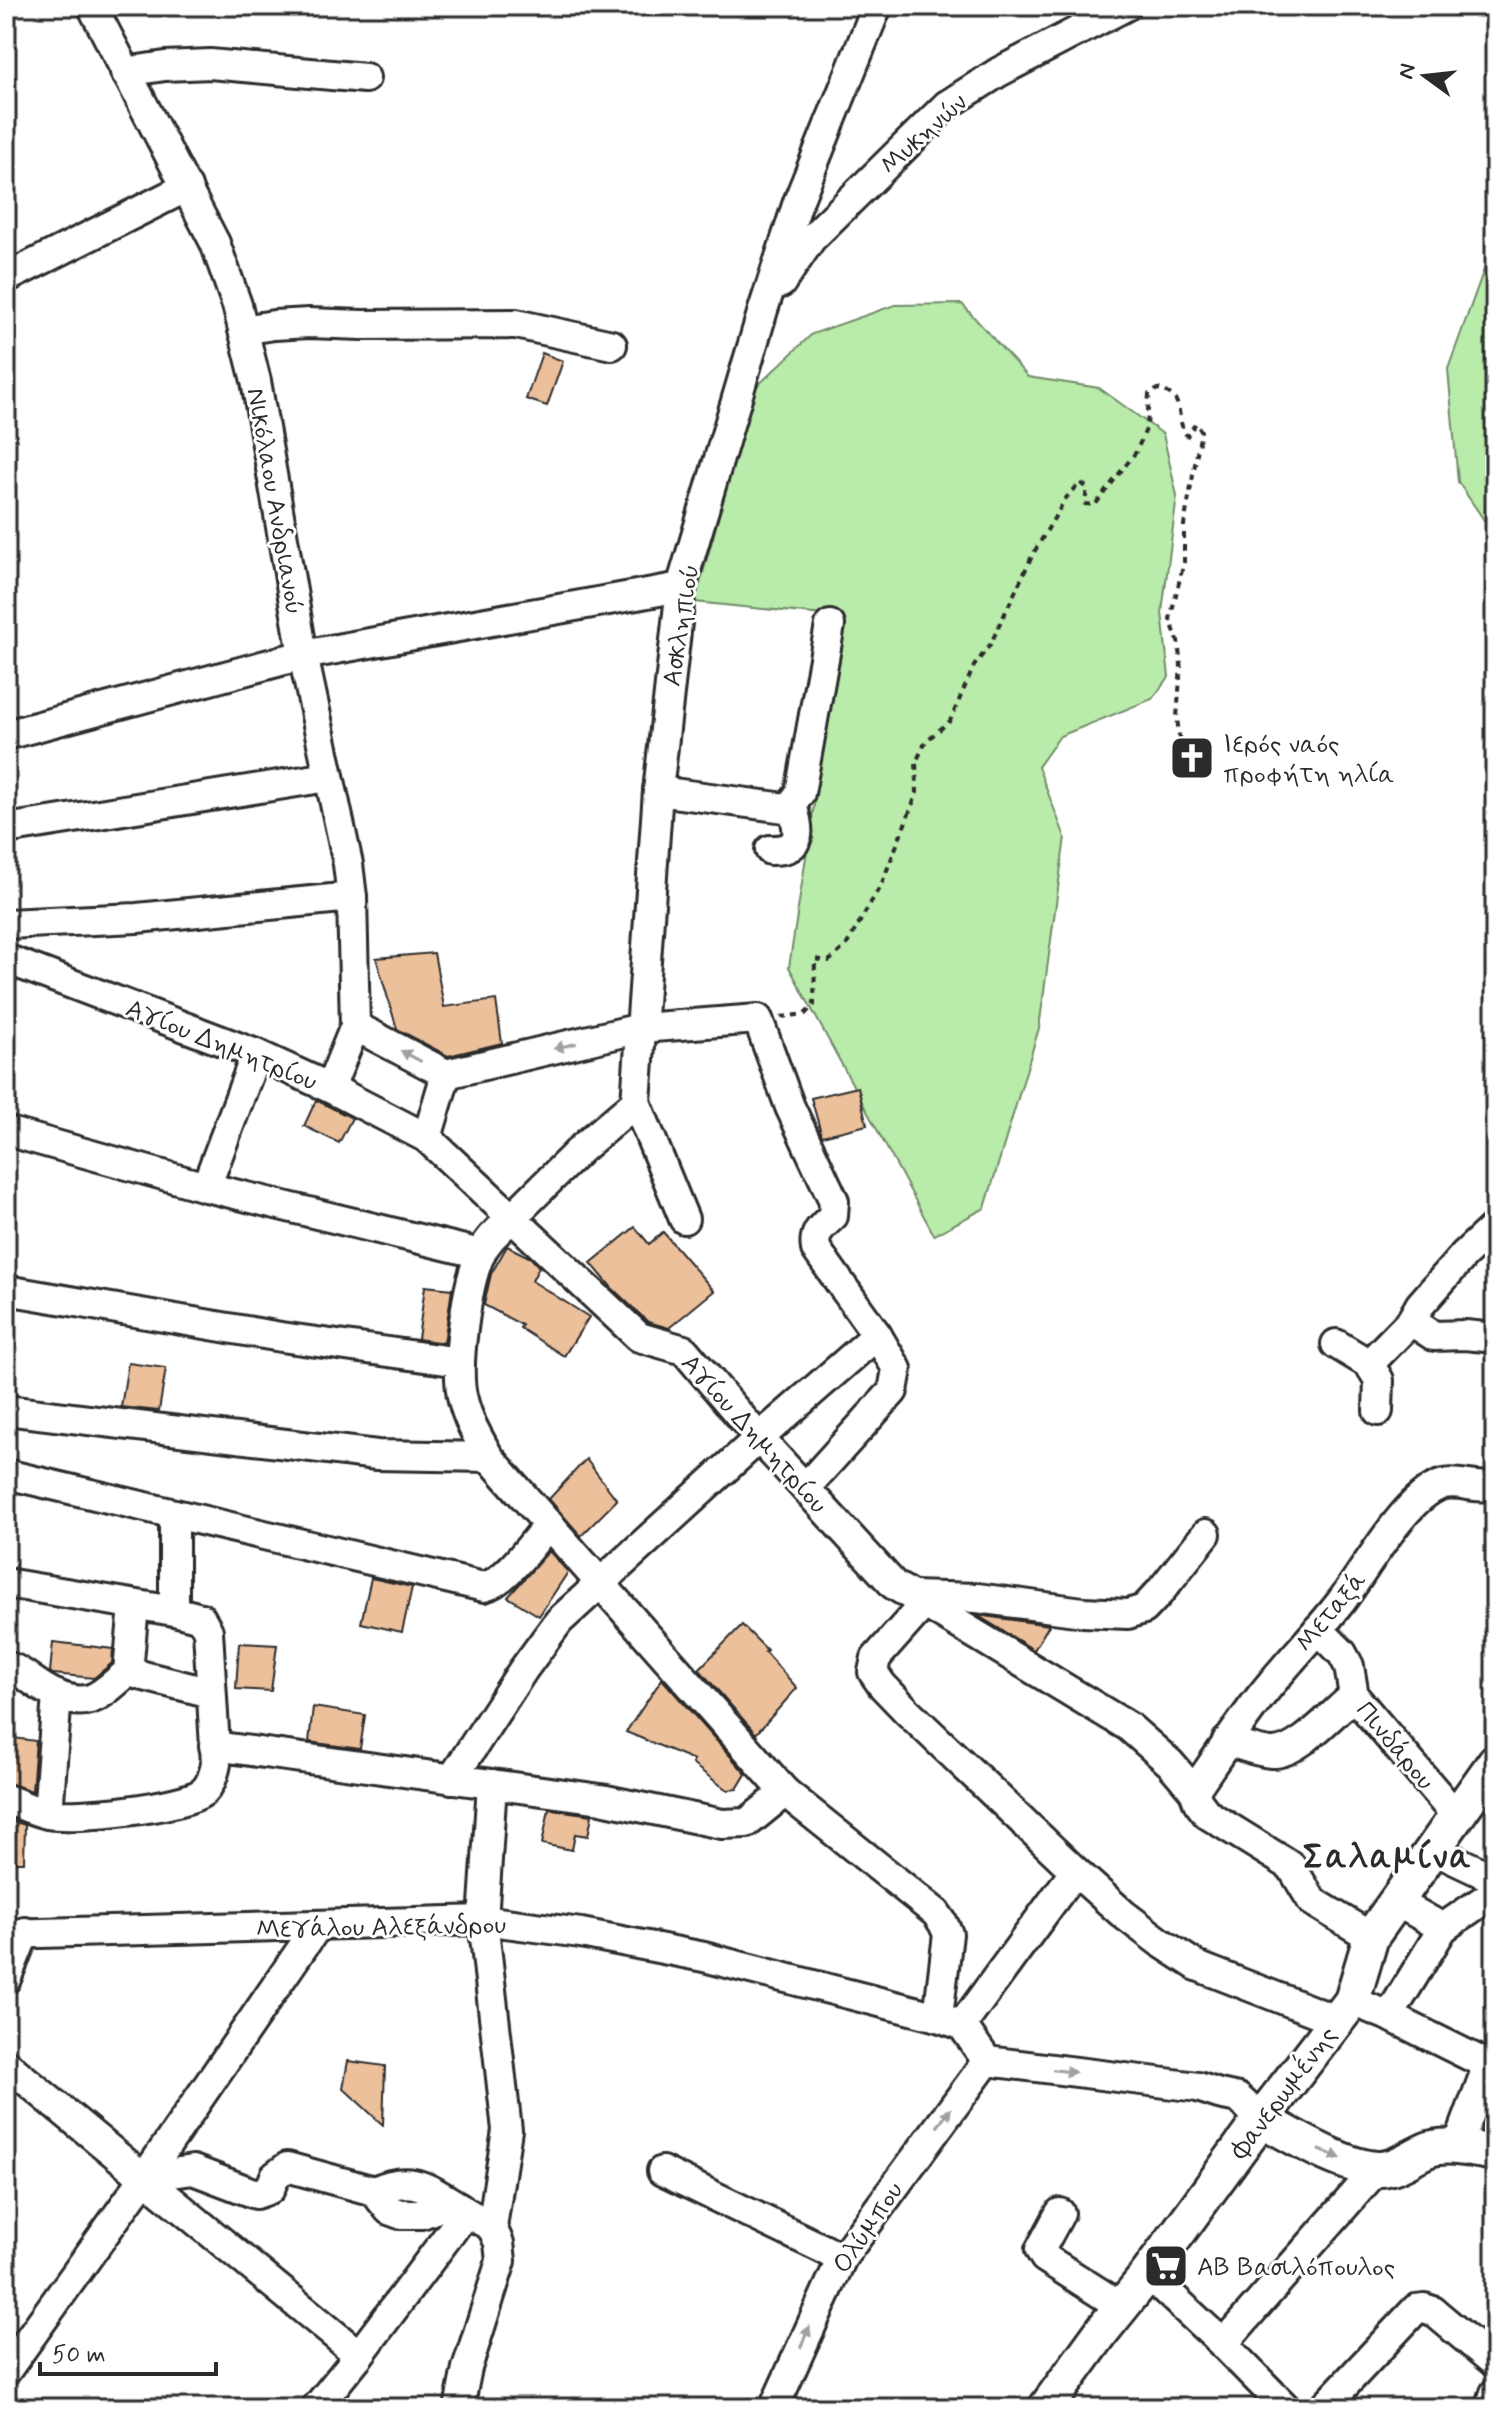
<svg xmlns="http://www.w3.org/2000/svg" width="1501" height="2414" viewBox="0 0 1501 2414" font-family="Mynerve,sans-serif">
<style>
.green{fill:#b9ebaa;stroke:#728b6a;stroke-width:2}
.building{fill:#edc09c;stroke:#2b2b2b;stroke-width:2}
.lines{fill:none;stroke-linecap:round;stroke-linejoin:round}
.minor-casing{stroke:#2b2b2b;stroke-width:34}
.major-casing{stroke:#2b2b2b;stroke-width:40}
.path{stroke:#2b2b2b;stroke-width:4;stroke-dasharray:6 6;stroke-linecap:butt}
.minor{stroke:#fff;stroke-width:28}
.major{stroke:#fff;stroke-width:34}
.oneway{fill:#a0a0a0}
.labels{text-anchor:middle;stroke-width:6;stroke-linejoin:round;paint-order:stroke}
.street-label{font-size:26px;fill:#2b2b2b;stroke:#fff}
.poi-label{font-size:26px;fill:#2b2b2b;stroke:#fff;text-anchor:start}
.district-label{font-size:34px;font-weight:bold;letter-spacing:2px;fill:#2b2b2b;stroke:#fff}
</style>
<rect width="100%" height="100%" fill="#fff"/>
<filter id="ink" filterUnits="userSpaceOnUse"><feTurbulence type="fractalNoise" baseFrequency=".0125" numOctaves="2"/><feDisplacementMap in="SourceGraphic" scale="16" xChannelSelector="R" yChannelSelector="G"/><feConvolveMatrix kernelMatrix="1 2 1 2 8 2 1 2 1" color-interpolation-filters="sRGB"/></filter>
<g filter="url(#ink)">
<!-- green -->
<g class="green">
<path d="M1495 239V536L1458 482 1448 369Z"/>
<path d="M962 304 1028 377 1099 388 1163 434 1177 496 1162 612 1169 677 1152 699 1060 736 1038 767 1065 837 1039 1028 985 1208 934 1235 789 967 843 617 695 602 754 389 812 334 895 305Z"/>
</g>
<!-- building -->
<g class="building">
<path d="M542 353 563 361 547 406 526 399Z"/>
<path d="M434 953 444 1007 496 1000 502 1043 448 1056 397 1029 376 958Z"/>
<path d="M858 1087 867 1125 822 1136 811 1098Z"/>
<path d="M316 1100 352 1118 339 1143 304 1126Z"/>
<path d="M635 1227 649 1244 663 1232 714 1291 669 1328 648 1322 612 1288 591 1263Z"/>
<path d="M507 1246 531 1258 539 1267 532 1281 589 1317 564 1356 520 1328 522 1325 484 1305 491 1274Z"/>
<path d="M425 1286 452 1289 444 1343 418 1339Z"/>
<path d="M128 1363 166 1368 159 1411 121 1407Z"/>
<path d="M586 1459 617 1500 581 1536 549 1499Z"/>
<path d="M549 1551 568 1572 539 1616 508 1597Z"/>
<path d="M371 1578 412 1587 402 1632 361 1623Z"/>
<path d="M977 1615 1049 1625 1034 1650Z"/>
<path d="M742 1625 767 1650 765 1652 797 1688 756 1734 699 1669Z"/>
<path d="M53 1642 113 1649 112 1663 94 1678 53 1674 50 1672Z"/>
<path d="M239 1643 277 1645 271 1691 236 1689Z"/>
<path d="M662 1679 746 1774 737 1789 727 1790 692 1764 694 1760 626 1732Z"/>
<path d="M313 1707 365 1715 360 1749 309 1742Z"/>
<path d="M6 1737 36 1741 32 1791 6 1782Z"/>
<path d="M549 1809 592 1815 588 1836 575 1834 572 1850 542 1844Z"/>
<path d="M6 1819 25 1825 24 1862H6Z"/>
<path d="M348 2061 385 2066 383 2125 343 2088Z"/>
</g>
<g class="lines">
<!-- minor casing -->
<g class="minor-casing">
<g id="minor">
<path d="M92 6 215 243 237 305 256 381 303 655 348 864 352 897 355 1026 330 1088"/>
<path d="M877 6 798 202 763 310 681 587 658 791 636 1102 582 1148 492 1237C488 1242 484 1247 481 1253 467 1282 454 1369 463 1400 468 1421 479 1439 489 1457L785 1792 936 1913 943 1923 948 1934 938 2017"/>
<path d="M125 72 165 66 210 64 365 78"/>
<path d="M6 278 187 187"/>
<path d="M781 283 811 239 947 105 999 72 1126 6"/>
<path d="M243 330 274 325 309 323 362 325 516 324 612 345"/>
<path d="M6 735 303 655 681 587"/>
<path d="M658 791 785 808 792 804 800 793 830 625"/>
<path d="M6 829 328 777"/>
<path d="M770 850C805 851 799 830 792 804"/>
<path d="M6 924 137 918 352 897"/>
<path d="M6 959 256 1054 330 1088 427 1138 639 1337 684 1350 759 1438 894 1585 1129 1727 1170 1763 1194 1791 1198 1802 1207 1814 1291 1866 1312 1901 1371 1937"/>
<path d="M355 1026 446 1074 427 1138"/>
<path d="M446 1074 641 1028 758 1019 790 1107 834 1201 833 1216C821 1227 813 1233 816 1249L877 1335 897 1369 893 1391 805 1488"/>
<path d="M636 1102 684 1219"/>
<path d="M6 1131 206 1187 481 1254"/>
<path d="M206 1187 256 1054"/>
<path d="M6 1290 281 1337 460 1362"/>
<path d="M1411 1321 1434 1336 1465 1335 1495 1338"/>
<path d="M1336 1344 1369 1364"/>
<path d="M6 1410 377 1455 489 1457"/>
<path d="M1378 1411 1379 1380 1369 1364 1411 1321 1420 1305 1464 1255 1495 1226"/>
<path d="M6 1474 484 1587C507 1581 533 1542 549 1524"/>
<path d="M6 1583 174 1611 201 1618 208 1631 216 1764C214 1774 211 1785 203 1792 181 1808 75 1819 48 1814 34 1811 20 1804 6 1799"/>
<path d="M912 1596 977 1598 1083 1612 1128 1614 1144 1609 1159 1593 1206 1534"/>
<path d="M924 1604 876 1658 873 1672 882 1685 907 1711 1075 1871 1123 1914 1160 1942 1197 1966 1336 2020"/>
<path d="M174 1611V1516"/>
<path d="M1318 1629 1342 1653 1349 1666 1354 1696 1458 1818"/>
<path d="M6 1666C23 1670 38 1688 57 1695L48 1814"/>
<path d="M128 1672 211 1693"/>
<path d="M57 1695C92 1710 103 1692 128 1672L134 1605"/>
<path d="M1227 1741C1241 1745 1256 1752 1271 1753 1298 1755 1334 1711 1354 1696"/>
<path d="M214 1746 601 1799 722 1824 747 1823 785 1792"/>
<path d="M452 1779 523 1670 559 1621 759 1438 877 1335"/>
<path d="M1194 1791C1216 1759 1237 1727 1261 1696 1286 1664 1315 1635 1340 1603 1364 1572 1402 1503 1436 1487 1454 1477 1475 1491 1495 1485"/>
<path d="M1434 1850 1495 1879"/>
<path d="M1397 1902 1443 1928"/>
<path d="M6 1934 483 1920 581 1933 704 1957 938 2017 962 2025 987 2061"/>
<path d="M6 1979 25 1932"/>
<path d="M1352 2001 1389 2016 1488 2065 1495 2067"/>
<path d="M1389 2016 1443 1928 1495 1892"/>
<path d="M962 2025 1075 1871"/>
<path d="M987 2061 1198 2087 1219 2094 1238 2098 1261 2119"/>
<path d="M6 2064 359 2355"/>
<path d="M1457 2148 1488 2065"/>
<path d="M662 2171 842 2258"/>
<path d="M145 2177 193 2170 256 2194 270 2189 275 2176 287 2167 374 2191 389 2210 400 2214H422L435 2209 446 2200"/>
<path d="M374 2191C413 2173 428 2189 461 2208"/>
<path d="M1060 2213 1040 2250 1045 2258 1122 2307"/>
<path d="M1148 2274 1223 2344 1286 2408"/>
<path d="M1223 2344 1377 2169"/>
<path d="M6 2371 145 2177 318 1925"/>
<path d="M316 2408 359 2355 466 2212 492 2227 507 2130 483 1920 492 1784"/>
<path d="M459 2408 467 2368 501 2261 499 2243 492 2227"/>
<path d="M774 2408 842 2258 987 2061"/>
<path d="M1323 2408 1416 2309 1424 2308 1433 2311 1495 2363"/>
<path d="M1490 2408 1495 2393"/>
</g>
</g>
<!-- major casing -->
<g class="major-casing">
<g id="major">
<path d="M1261 2119C1291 2135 1347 2170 1381 2169 1398 2168 1412 2156 1427 2150 1446 2142 1475 2150 1495 2153"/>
<path d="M1046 2408 1102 2331 1148 2274 1261 2119 1352 2001 1371 1937 1495 1762"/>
</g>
</g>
<!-- path -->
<path class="path" d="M781 1017 805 1014 814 1005 815 959 829 961 846 946 882 883 917 793 916 762 926 741 950 721 974 666 990 645 1033 554 1066 498 1080 483 1087 487 1085 504 1095 505 1136 452 1147 427 1149 394 1158 389C1188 397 1173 416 1187 436L1196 423 1201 431 1184 525V562L1170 619 1178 641 1181 665 1177 717 1180 745"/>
<!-- minor -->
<use href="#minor" class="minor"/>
<!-- major -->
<use href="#major" class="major"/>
</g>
<!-- one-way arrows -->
<defs><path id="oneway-solid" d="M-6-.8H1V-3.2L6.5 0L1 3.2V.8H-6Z" transform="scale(2)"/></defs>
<g class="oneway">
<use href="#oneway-solid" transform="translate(565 1046) rotate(167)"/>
<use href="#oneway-solid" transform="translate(411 1056) rotate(-152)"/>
<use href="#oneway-solid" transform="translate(1064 2071) rotate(7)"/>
<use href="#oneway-solid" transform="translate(944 2118) rotate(-53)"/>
<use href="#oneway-solid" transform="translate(1330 2154) rotate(21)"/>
<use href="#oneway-solid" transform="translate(805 2337) rotate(-66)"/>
</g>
</g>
<!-- icons -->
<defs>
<g id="church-square" transform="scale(2.3)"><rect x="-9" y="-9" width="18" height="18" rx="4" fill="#2b2b2b" stroke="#fff"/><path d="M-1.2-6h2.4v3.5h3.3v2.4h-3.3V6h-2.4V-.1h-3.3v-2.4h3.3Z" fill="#fff"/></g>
<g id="supermarket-square" transform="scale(2.3)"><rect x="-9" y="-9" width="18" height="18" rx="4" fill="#2b2b2b" stroke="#fff"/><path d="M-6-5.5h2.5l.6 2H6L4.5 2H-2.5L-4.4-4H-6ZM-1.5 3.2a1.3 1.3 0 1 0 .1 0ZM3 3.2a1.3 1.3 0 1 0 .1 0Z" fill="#fff"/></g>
</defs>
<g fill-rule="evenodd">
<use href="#church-square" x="1192" y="758"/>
<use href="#supermarket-square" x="1166" y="2266"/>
</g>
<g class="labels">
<!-- street labels -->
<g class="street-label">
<text transform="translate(923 133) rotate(-42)" y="9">Μυκηνών</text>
<text transform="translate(276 501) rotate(80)" y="9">Νικόλαου Ανδριανού</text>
<text transform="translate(680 625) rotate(-81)" y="9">Ασκληπιού</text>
<text transform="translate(222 1044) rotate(22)" y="9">Αγίου Δημητρίου</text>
<text transform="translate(755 1433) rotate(48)" y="9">Αγίου Δημητρίου</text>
<text transform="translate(1330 1611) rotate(-51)" y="9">Μεταξά</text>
<text transform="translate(1396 1745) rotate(50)" y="9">Πινδάρου</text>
<text transform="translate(381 1926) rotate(-1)" y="9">Μεγάλου Αλεξάνδρου</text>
<text transform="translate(1283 2092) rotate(-53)" y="9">Φανερωμένης</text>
<text transform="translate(867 2227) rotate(-56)" y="9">Ολύμπου</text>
</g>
<!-- poi labels -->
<g class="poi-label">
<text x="1223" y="752">Ιερός ναός<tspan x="1223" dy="30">προφήτη ηλία</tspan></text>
<text x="1197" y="2275">ΑΒ Βασιλόπουλος</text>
</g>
<!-- district labels -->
<g class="district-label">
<text x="1388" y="1868">Σαλαμίνα</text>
</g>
</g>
<!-- margin -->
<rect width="1501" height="2414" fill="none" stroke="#fff" stroke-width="32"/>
<rect x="16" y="16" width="1469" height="2382" fill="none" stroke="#2b2b2b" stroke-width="3" filter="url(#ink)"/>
<!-- north arrow -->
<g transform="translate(1425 76) rotate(285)" stroke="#ffffff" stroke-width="6" paint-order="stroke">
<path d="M0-6L14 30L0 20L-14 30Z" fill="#2b2b2b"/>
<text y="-12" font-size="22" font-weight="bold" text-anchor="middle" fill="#2b2b2b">N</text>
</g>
<!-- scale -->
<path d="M40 2362v12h176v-12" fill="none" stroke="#2b2b2b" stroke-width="4"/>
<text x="52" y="2362" font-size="24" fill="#2b2b2b" stroke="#ffffff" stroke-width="6" paint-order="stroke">50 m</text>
</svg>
